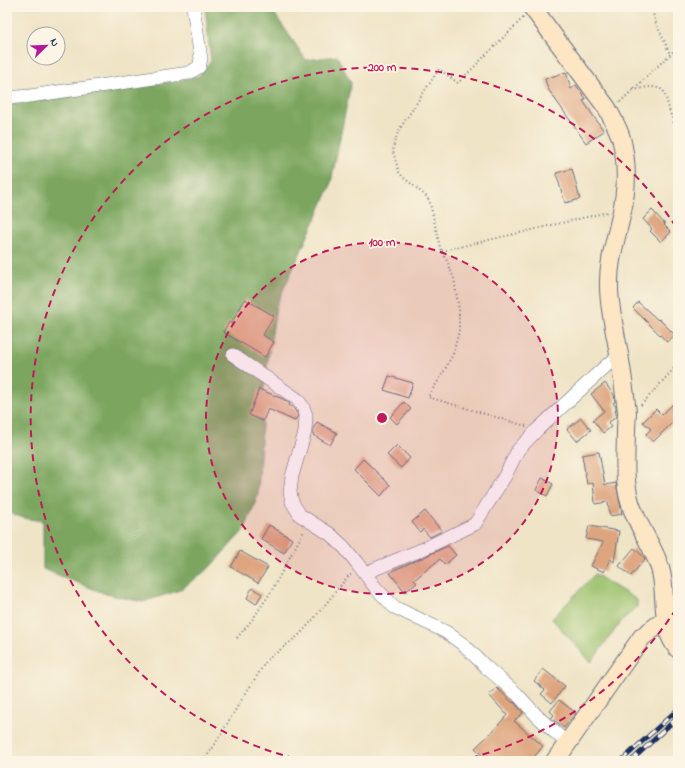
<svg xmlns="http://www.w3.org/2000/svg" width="685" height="768" viewBox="0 0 685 768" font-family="'Indie Flower',sans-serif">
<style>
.green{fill:#9ac06b;stroke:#5a7864}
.forest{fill:#7ba65f;stroke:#4b6a5e}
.building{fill:#dea47e}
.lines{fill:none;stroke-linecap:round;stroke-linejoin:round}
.street-casing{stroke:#656e82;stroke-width:14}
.secondary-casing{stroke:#656e82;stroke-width:20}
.path{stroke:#656e82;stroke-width:2;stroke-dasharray:1 3;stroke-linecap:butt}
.street{stroke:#fff;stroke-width:13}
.secondary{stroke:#fce6c4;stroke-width:18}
.rail-casing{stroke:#1b2f5e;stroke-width:4.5}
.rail{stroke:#fcf5e5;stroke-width:3;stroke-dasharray:9;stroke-linecap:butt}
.ring{fill:none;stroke:#c2185b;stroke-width:2;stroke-dasharray:7 5}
.centre{fill:#c2185b;stroke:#fcf5e5;stroke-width:2}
.ring-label{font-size:12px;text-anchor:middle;font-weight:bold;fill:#c2185b;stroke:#fcf5e5;stroke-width:3.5;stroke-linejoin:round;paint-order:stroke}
</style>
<rect width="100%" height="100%" fill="#fcf5e5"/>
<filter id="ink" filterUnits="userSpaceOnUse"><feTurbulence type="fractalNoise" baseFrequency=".025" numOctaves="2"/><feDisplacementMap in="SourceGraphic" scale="8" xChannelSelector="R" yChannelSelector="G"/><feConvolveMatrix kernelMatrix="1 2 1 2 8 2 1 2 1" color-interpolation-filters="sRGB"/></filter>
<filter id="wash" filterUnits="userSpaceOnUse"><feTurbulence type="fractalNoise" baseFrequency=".012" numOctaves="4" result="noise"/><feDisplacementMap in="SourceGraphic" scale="16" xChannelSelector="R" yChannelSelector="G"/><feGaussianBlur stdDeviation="0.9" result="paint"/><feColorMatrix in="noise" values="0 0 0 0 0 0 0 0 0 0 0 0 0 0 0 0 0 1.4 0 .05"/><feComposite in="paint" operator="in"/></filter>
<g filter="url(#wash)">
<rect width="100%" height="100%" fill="#efe4c6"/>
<!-- green -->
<path class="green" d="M595 574 637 600V607L623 619 591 662 552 619Z"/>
<!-- forest -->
<path class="forest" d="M205 7H270L306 60 337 56 351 83 330 187 276 306 264 387 258 495 245 529 209 568 180 590 143 602 106 594 43 569V521C29 519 19 518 7 511V104L164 83 199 76 211 61Z"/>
<g id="blocks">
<!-- building -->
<g class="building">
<path d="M566 72 571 89 576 85 586 99 583 101 604 131 586 143 548 89 545 79Z"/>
<path d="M572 169 580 199 565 203 556 173Z"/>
<path d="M652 210 665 224 664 225 671 232 661 242 650 231 652 229 643 219Z"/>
<path d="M245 299 274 316 263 335 274 342 265 357 223 332 229 322 231 324Z"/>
<path d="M638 302 658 320 659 319 675 335 667 342 633 308Z"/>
<path d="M389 376 413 383 408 398 384 390Z"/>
<path d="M605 383 614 395 615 402 613 403 616 407V410L615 411 616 413V417L608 423 611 427 603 433 593 420 604 411 591 394Z"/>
<path d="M259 389 283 399 290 404 289 406 293 407 298 415 295 421 268 409 263 421 249 415Z"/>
<path d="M404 402 411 409 397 424 390 417Z"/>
<path d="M673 404 678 409V417L653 442 646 434 651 429 643 422 656 409 662 415Z"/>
<path d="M581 418 591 430 577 441 567 429Z"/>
<path d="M317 422 337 433 330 445 313 435V429Z"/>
<path d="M397 445 410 458 401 468 387 455Z"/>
<path d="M599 452 605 485 616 483 622 514 610 516 608 502 595 504 593 483 587 484 582 455Z"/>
<path d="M363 459 390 485 381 496 354 469Z"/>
<path d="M542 478 553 484 547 496 536 490Z"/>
<path d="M425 511 442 531 430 537 423 529 420 532 412 522Z"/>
<path d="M269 525 292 539 284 553 261 539Z"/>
<path d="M589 526 619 531 614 562 610 559 604 572 591 566 603 542 586 539Z"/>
<path d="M448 546 456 555 445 565 440 559 414 580 417 583 405 592 390 573 394 570 424 557Z"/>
<path d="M634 548 644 557 645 559 631 576 619 566Z"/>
<path d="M240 551 268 567 258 583 231 567Z"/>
<path d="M252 588 262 594 256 604 247 598Z"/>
<path d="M543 669 565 686 552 703 541 694 545 690 534 681Z"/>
<path d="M497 688 513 703 514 702 523 713 514 721 543 746 531 761H487L475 748 491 733 507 715 489 695Z"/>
<path d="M559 700 576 713 564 728 551 718 554 715 550 711Z"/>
</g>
</g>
</g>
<g filter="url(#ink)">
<use href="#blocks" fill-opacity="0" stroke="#656e82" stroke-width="1"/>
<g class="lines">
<!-- street casing -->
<g class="street-casing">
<g id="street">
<path d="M7 98 30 96 189 73 199 67 201 59 193 7"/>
<path d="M233 355 297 399 303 407 306 415 305 432 292 476 290 492 292 502 300 515 330 534 344 547 357 563 375 587 394 607 446 632 464 645 486 667 517 694 537 716 568 744"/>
<path d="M365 573 421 550 475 524 505 476 518 450 538 429 607 365 614 360 620 358"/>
</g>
</g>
<!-- secondary casing -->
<g class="secondary-casing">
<g id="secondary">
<path d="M532 7 607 108C612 118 618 128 621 138 628 164 627 190 621 216 616 239 608 262 609 287 609 304 613 321 616 338 621 362 624 387 627 412 627 418 626 424 626 430 626 454 623 479 630 502 637 526 653 545 660 568 668 595 659 626 678 649"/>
<path d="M555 761 642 637 666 619"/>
</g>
</g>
<!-- path -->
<g class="path">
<path d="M651 7 656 23 670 54"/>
<path d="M523 18 458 83 439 69 399 130 394 143 393 152 399 172 402 176 427 197 430 203 440 247 448 263 454 279 459 310V331L453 354 443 373 428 397 526 426"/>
<path d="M633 89C637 90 639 89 643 88 650 86 657 87 663 90 669 103 669 118 678 129"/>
<path d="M620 102 678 47"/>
<path d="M442 251 608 212"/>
<path d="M641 405 678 364"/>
<path d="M237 638 252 620 271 592 304 531"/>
<path d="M203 761 212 749 239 704 267 660 299 635 311 622 350 574H351"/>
</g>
<!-- street -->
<use href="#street" class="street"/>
<!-- secondary -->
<use href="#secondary" class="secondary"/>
<!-- rail casing -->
<g class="rail-casing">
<g id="rail">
<path d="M621 761 678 709"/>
<path d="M631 761 678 717"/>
</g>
</g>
<!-- rail -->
<use href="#rail" class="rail"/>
</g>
</g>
<!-- distance rings -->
<circle cx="382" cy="418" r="176" fill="#c2185b" fill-opacity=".12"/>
<g class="ring">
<circle cx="382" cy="418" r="176"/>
<path d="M676 609A351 351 0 0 1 458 761M306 761A351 351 0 1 1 676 227"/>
</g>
<circle cx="382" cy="418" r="6" class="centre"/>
<g class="ring-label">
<text x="382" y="71">200 m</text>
<text x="382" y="246">100 m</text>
</g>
<!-- margin -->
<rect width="685" height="768" fill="none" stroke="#fcf5e5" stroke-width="24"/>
<!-- north arrow -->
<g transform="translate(46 46) rotate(67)"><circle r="19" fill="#fcf5e5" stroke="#a2a6af"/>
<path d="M0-3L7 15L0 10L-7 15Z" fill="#b5179e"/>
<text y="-6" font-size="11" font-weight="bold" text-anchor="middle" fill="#1b2f5e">N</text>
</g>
</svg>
